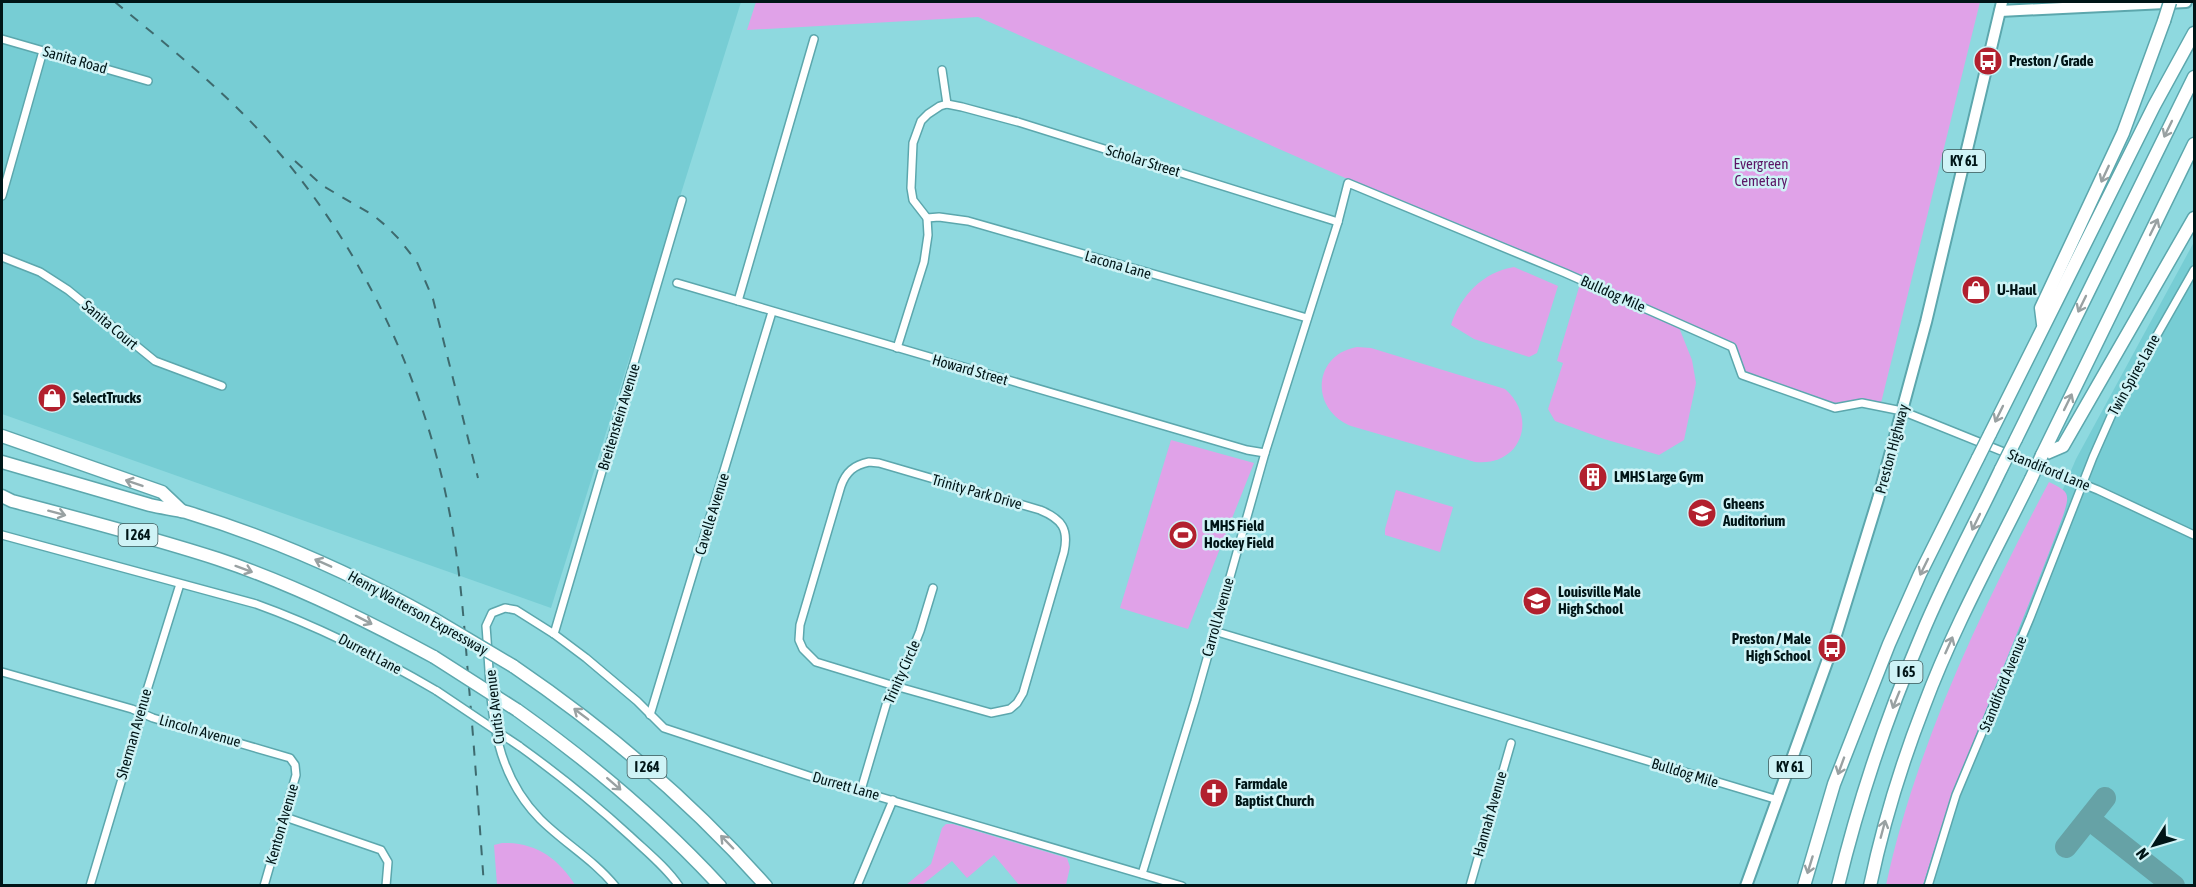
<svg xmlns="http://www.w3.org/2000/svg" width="2196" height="887" viewBox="0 0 2196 887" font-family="'Asap Condensed',sans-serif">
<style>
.built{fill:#77cdd4}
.green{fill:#e0a2e8}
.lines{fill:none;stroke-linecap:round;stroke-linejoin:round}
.taxiway{stroke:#66a2a6;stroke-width:22}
.minor-casing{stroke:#5ca7ad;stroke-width:10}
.secondary-casing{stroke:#5ca7ad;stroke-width:14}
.primary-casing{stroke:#5ca7ad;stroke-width:14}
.motorway-casing{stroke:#5ca7ad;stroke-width:15}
.minor{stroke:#fff;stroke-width:7}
.secondary{stroke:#fff;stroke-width:10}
.primary{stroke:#fff;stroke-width:10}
.motorway{stroke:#fff;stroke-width:12}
.rail{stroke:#3e6a6e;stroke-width:2;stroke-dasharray:10 10;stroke-linecap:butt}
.minor-bridge-casing{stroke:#5ca7ad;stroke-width:10;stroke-linecap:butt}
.motorway-bridge-casing{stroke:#5ca7ad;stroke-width:15;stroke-linecap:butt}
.minor-bridge{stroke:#fff;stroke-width:7}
.motorway-bridge{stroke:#fff;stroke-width:12}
.oneway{stroke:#99a1a2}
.labels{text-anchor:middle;stroke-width:5;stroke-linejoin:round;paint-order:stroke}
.shield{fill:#cff3f6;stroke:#3e585a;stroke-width:1.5}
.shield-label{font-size:14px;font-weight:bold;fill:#001517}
.street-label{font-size:15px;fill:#001517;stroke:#cff3f6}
.poi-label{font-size:15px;font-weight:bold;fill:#001517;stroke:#cff3f6;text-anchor:start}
.park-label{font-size:15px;fill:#5c1666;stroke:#cff3f6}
</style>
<rect width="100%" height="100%" fill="#8ed9df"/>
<!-- built -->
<g class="built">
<path d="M2 2H741L551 608 2 414Z"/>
<path d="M2194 242V885L1909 886 1955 740 2076 459Z"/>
</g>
<!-- green -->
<g class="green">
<path d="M756 2H1980L1880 407 1862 403 1835 408 1742 375 1731 347 978 17 747 30Z"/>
<path d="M1514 267 1558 286 1537 353 1529 357 1474 339 1451 325C1460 296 1483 272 1514 267Z"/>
<path d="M1580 284 1678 325 1692 360 1696 383 1684 440 1659 455 1604 439 1555 421 1548 409 1563 363 1557 361Z"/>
<path d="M1357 347 1371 348 1505 389C1539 419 1520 467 1475 462L1351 426C1310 410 1312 355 1357 347Z"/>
<path d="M1171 440 1254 463 1188 629 1120 608Z"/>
<path d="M2049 482C2070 492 2070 494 2063 516 2017 640 1961 759 1923 885H1886C1917 743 1981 610 2049 482Z"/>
<path d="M1396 490 1453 507 1440 552 1385 535V529Z"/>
<path d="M946 824H953L1067 858 1070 867 1066 885H1019L994 855 967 878 952 861 922 885H906L931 864 942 828Z"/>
<path d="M502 843C535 842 558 858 575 885H497L494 845Z"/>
</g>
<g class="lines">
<!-- taxiway -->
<g class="taxiway">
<path d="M2089 819 2174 886"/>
<path d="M2066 847 2105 798"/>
</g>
<!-- minor casing -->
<g class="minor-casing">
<g id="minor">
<path d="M2 39 148 81"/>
<path d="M942 70 947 104"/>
<path d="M2 196 43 51"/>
<path d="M927 218 939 217 968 221 1307 318"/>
<path d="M2 257 40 272 68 290 155 361 222 386"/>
<path d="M677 283 1247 450 1265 453"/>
<path d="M738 301 814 39"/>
<path d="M897 348 924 262 928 235 927 218 913 200 911 188 913 143 921 121 928 114 940 106 947 104 962 107 1018 122 1338 222"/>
<path d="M869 462 879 463 1040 510C1062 519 1069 529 1064 552L1023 693 1017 703 1010 709 991 713 888 684 816 662 803 649 799 640 800 625 841 486C846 472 854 465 869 462Z"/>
<path d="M2 535 256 604C320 627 379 657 437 691"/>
<path d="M1214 631 1778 800"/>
<path d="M554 634 682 200"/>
<path d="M2 672 132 709 153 718 290 758 295 765 296 775 264 886"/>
<path d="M650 715 772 312"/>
<path d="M519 746C558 774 595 804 630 836 647 852 666 867 679 886"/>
<path d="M861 790 889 695 902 676 920 631 933 588"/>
<path d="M285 817 381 850 388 862 386 886"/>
<path d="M1142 874 1195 701 1265 453 1338 222 1348 183 1565 273 1732 347 1742 375 1835 408 1862 403 1902 411 2098 490 2194 535"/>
<path d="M90 886 139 722 143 703 180 584"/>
<path d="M615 886C594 860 564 843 540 819 487 765 492 697 486 626L492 613 505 608 516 610 554 634 586 658 637 701 664 728 809 776 1182 886"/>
<path d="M857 886 893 800"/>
<path d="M1470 886 1511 743"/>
<path d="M1928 886 1956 795 2030 618 2093 457 2112 414 2194 270"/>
</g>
</g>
<!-- secondary casing -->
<g class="secondary-casing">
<path id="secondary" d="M2000 11 2186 2"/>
</g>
<!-- primary casing -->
<g class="primary-casing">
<g id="primary">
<path d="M2132 2 2136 4"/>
<path d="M1746 886 1832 648 1878 499 1926 322 2002 2"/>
</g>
</g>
<!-- motorway casing -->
<g class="motorway-casing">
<g id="motorway">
<path d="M2043 324 2041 308 2123 133 2164 21"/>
<path d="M1990 434 2154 106 2194 33"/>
<path d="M2 436 162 492 182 511"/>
<path d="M2016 439 2194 77"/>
<path d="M2042 455 2194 144"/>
<path d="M2042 455 2063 446 2194 218"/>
<path d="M2 462C51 476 101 491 150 505 162 508 174 509 186 512 272 538 353 574 432 618"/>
<path d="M2 496 12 501C81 519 150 537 218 559 293 584 364 619 434 657"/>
<path d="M513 666C607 730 691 801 766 886"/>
<path d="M517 710C590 762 659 820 720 886"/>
<path d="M1804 886 1834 784 1889 644 1920 574 1978 458"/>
<path d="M1838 886C1859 799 1887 716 1922 634 1945 578 1975 524 2001 469"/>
<path d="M1870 886C1883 824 1901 765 1924 706 1953 628 1994 554 2031 479"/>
</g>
</g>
<!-- minor -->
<use href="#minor" class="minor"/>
<!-- secondary -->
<use href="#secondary" class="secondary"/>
<!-- primary -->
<use href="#primary" class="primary"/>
<!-- motorway -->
<use href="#motorway" class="motorway"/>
<!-- rail -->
<g class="rail">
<path d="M115 2C173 50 232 97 281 155 367 257 425 384 450 515 460 568 464 621 468 675 474 745 479 815 484 886"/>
<path d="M295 161 323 186 373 215 385 225 399 239 417 262 433 299 478 478"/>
</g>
<!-- minor-bridge casing -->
<g class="minor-bridge-casing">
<path id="minor-bridge" d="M437 691 519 746"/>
</g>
<!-- motorway-bridge casing -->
<g class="motorway-bridge-casing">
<g id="motorway-bridge">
<path d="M2164 21 2170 2"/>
<path d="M1978 458 1990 434"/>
<path d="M2001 469 2016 439"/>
<path d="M2031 479 2042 455"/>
<path d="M432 618 513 666"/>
<path d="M434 657 517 710"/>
</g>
</g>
<!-- minor-bridge -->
<use href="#minor-bridge" class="minor-bridge"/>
<!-- motorway-bridge -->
<use href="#motorway-bridge" class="motorway-bridge"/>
</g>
<!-- one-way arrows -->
<defs><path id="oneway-shaft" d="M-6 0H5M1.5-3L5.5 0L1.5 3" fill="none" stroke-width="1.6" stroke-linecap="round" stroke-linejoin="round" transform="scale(1.5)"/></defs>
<g class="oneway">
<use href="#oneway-shaft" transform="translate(2168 129) rotate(116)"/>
<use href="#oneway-shaft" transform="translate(2105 174) rotate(115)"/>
<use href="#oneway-shaft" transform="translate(2154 227) rotate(-64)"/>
<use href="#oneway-shaft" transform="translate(2082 304) rotate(116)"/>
<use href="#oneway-shaft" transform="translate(2068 402) rotate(-64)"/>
<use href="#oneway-shaft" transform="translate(1999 414) rotate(116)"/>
<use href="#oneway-shaft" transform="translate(134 483) rotate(-161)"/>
<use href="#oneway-shaft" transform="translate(57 513) rotate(15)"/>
<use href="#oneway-shaft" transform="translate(1976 522) rotate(116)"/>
<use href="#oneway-shaft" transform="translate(323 563) rotate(-156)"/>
<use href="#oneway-shaft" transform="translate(1924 567) rotate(116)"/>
<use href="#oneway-shaft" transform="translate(244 569) rotate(20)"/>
<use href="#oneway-shaft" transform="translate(364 620) rotate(27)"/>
<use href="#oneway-shaft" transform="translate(1949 645) rotate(-66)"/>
<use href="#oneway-shaft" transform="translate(1896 700) rotate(112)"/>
<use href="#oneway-shaft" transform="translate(581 714) rotate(-143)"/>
<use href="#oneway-shaft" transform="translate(1841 766) rotate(110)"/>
<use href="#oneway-shaft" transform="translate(614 784) rotate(41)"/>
<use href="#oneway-shaft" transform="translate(1883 829) rotate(-75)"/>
<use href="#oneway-shaft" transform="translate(727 842) rotate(-134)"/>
<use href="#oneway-shaft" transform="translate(1810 865) rotate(107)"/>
</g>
<!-- icons -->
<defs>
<g id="bus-disc" transform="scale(1.5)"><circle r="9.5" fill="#b2202e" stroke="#cff3f6"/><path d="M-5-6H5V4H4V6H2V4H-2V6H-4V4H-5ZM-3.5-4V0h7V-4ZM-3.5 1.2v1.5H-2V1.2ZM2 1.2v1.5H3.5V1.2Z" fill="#fff"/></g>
<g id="shop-disc" transform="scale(1.5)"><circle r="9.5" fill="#b2202e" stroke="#cff3f6"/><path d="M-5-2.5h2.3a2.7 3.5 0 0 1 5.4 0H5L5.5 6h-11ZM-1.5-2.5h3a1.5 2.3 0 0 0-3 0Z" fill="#fff"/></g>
<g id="building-disc" transform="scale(1.5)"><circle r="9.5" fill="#b2202e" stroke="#cff3f6"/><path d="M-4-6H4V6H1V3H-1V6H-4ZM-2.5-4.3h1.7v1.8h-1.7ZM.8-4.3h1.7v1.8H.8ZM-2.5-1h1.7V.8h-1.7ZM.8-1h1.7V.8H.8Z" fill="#fff"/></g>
<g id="school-disc" transform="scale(1.5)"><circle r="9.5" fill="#b2202e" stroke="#cff3f6"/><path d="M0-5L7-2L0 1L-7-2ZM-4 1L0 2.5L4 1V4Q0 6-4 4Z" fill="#fff"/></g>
<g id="stadium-disc" transform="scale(1.5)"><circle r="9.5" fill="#b2202e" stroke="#cff3f6"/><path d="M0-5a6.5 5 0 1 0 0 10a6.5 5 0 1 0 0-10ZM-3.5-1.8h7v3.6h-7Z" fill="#fff"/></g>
<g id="church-disc" transform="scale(1.5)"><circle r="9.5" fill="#b2202e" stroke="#cff3f6"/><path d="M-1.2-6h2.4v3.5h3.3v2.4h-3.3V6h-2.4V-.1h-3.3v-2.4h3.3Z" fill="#fff"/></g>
</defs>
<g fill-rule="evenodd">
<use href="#bus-disc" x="1988" y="61"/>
<use href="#shop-disc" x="1976" y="290"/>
<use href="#shop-disc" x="52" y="398"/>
<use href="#building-disc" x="1593" y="477"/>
<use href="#school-disc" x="1702" y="513"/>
<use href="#stadium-disc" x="1183" y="535"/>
<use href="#school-disc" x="1537" y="601"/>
<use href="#bus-disc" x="1832" y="648"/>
<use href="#church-disc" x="1214" y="793"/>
</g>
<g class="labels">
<!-- shield labels -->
<g class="shield">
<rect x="1943" y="150" width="42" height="22" rx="4.5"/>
<rect x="118.5" y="524" width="39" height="22" rx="4.5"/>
<rect x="1889.5" y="661" width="33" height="22" rx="4.5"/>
<rect x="627.5" y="756" width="39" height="22" rx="4.5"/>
<rect x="1769" y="756" width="42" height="22" rx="4.5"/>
</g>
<g class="shield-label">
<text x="1964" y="166">KY 61</text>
<text x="138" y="540">I 264</text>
<text x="1906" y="677">I 65</text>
<text x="647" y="772">I 264</text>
<text x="1790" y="772">KY 61</text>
</g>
<!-- street labels -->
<g class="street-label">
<text transform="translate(75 60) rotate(16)" y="5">Sanita Road</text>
<text transform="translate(1143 161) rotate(17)" y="5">Scholar Street</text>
<text transform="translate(1118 265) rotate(16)" y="5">Lacona Lane</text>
<text transform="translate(1613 294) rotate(24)" y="5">Bulldog Mile</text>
<text transform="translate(110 325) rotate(40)" y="5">Sanita Court</text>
<text transform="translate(970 370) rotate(16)" y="5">Howard Street</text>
<text transform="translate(2134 375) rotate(-61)" y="5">Twin Spires Lane</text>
<text transform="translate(619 417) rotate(-73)" y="5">Breitenstein Avenue</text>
<text transform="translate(1892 449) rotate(-75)" y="5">Preston Highway</text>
<text transform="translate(2049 470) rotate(22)" y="5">Standiford Lane</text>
<text transform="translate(977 492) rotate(16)" y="5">Trinity Park Drive</text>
<text transform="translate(712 514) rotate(-73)" y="5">Cavelle Avenue</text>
<text transform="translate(418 613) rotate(29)" y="5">Henry Watterson Expressway</text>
<text transform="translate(1218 617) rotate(-74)" y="5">Carroll Avenue</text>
<text transform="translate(370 654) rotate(28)" y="5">Durrett Lane</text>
<text transform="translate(902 672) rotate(-66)" y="5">Trinity Circle</text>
<text transform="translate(2003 684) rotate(-68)" y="5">Standiford Avenue</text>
<text transform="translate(495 707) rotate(-97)" y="5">Curtis Avenue</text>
<text transform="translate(200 731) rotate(16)" y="5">Lincoln Avenue</text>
<text transform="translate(134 734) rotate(-74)" y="5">Sherman Avenue</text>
<text transform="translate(1685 773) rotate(17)" y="5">Bulldog Mile</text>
<text transform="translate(846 786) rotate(16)" y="5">Durrett Lane</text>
<text transform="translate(1490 814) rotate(-74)" y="5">Hannah Avenue</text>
<text transform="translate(282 824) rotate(-74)" y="5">Kenton Avenue</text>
</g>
<!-- poi labels -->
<g class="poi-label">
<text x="2009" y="66">Preston / Grade</text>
<text x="1997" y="295">U-Haul</text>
<text x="73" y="403">SelectTrucks</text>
<text x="1614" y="482">LMHS Large Gym</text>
<text x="1723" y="509">Gheens<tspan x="1723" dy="17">Auditorium</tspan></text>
<text x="1204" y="531">LMHS Field<tspan x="1204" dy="17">Hockey Field</tspan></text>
<text x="1558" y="597">Louisville Male<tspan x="1558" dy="17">High School</tspan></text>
<text x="1811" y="644" text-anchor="end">Preston / Male<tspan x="1811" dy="17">High School</tspan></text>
<text x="1235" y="789">Farmdale<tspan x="1235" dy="17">Baptist Church</tspan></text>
</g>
<!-- park labels -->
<g class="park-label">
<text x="1761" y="169">Evergreen<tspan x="1761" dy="17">Cemetary</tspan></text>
</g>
</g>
<!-- border -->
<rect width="2196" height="887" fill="none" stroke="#001517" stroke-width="6"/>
<!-- north arrow -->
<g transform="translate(2154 845) rotate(233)" stroke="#cff3f6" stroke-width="4.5" paint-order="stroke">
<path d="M0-4.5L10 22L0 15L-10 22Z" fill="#001517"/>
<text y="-9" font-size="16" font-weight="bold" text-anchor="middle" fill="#001517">N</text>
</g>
</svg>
